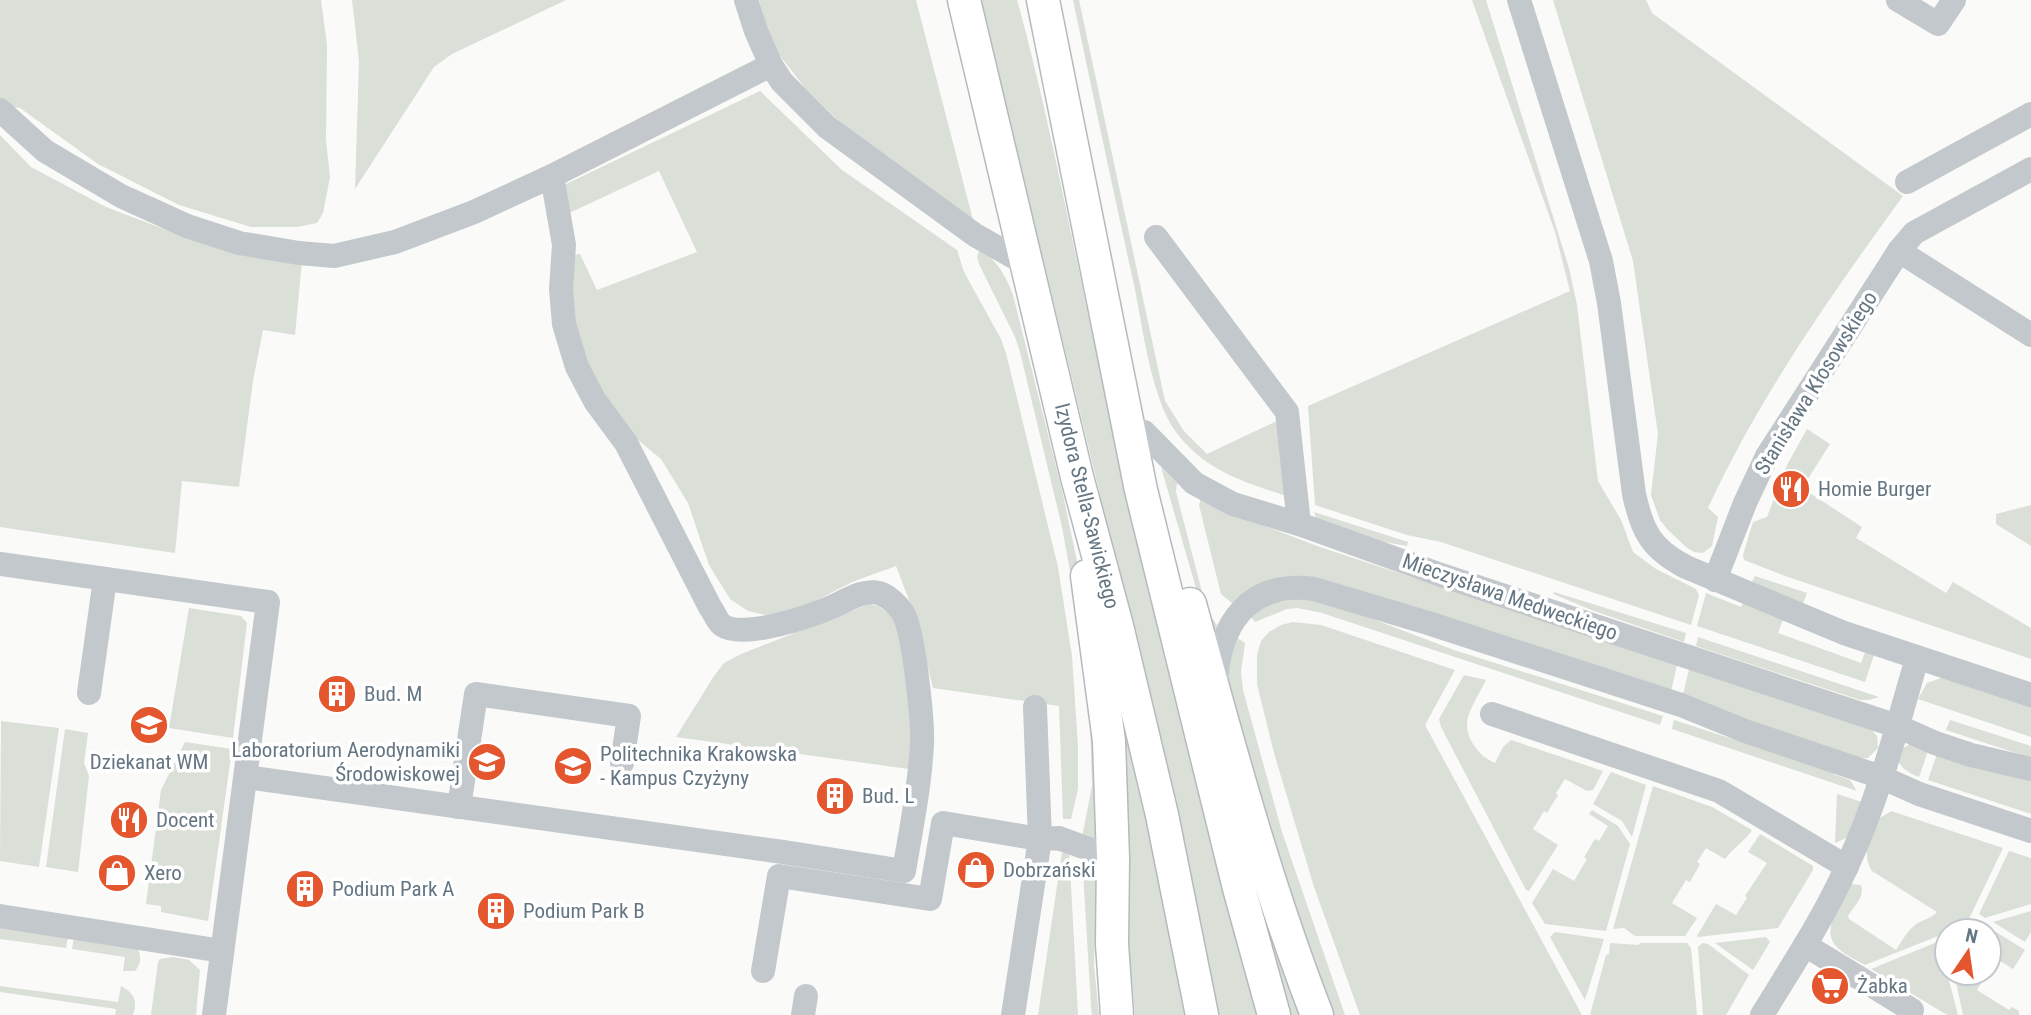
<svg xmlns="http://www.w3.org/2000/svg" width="2031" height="1015" viewBox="0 0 2031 1015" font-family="'Roboto Condensed',sans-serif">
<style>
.green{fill:#dadfd7}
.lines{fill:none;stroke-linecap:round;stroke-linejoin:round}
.major-casing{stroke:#b5babe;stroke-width:35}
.minor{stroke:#c3c8cc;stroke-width:24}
.major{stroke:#fff;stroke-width:32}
.labels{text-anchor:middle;stroke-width:7;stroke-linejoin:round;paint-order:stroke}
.street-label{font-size:21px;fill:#657683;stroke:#fff}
.poi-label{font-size:21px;fill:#657683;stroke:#fff;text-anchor:start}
</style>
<rect width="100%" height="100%" fill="#fafaf8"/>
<!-- green -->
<g class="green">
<path d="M0 0H321L327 45 326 140 330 177 323 213 317 223 297 227H251L179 205 98 164 20 108 0 106Z"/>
<path d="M352 0H566L452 54 434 67 355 189 359 61Z"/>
<path d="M759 0H916L973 220 846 128 805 88 777 52 768 33Z"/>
<path d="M980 0H1017L1018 3C1053 131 1075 261 1105 390 1154 599 1208 807 1260 1015H1215C1148 674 1061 338 980 0Z"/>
<path d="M1073 0H1079L1165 401 1184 431 1207 454 1283 418 1289 497C1245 482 1206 472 1176 432 1151 398 1143 328 1134 285 1113 190 1093 95 1073 0Z"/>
<path d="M1472 0H1486L1569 268 1577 305 1598 481 1621 520 1633 552 1656 569 1696 589 1699 595 1691 625 1441 542 1407 535 1315 505 1308 406 1570 291 1555 232Z"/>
<path d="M1553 0H1646L1652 13 1903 196C1831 295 1759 397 1708 508L1718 517 1712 546 1703 553 1694 552 1686 547 1667 529 1660 520 1651 495 1658 434 1633 261Z"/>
<path d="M760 91 842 170 957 250 964 272 1001 339 1006 353 1058 567 1072 656 1078 747V789L1071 819H1063L1059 706 933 688 914 613 896 566 852 582 813 602 769 616 748 611 730 599 709 565 688 503 661 459 628 432 598 394 569 309 573 255 580 254 597 290 697 252 659 171 565 215 562 186Z"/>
<path d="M0 135 31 167 106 207 161 228 225 246 302 261 295 335 263 330 253 381 239 487 182 481 175 553 0 527Z"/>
<path d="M980 248C997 261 1006 276 1013 295L1062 490 1078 566 1096 701 1098 844 1082 837 1092 786 1090 719 1079 621 1062 527 1020 352 1015 337 979 264 977 257Z"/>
<path d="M1807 429 1830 444 1802 488 1862 527 1856 538 1946 593 1953 582 2031 628V659L1788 577 1744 560 1743 555 1753 522 1767 517 1787 465Z"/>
<path d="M1161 467 1177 483 1176 492 1207 611 1217 625 1211 640Z"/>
<path d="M1201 498 1238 516 1320 547 1677 665 1670 696 1323 580 1233 604 1221 594 1199 505Z"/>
<path d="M2031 505V546L1996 524V514Z"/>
<path d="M1314 512 1408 542 1407 546 1379 541 1317 520Z"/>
<path d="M1755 576 1807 593 1802 606 1750 586Z"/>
<path d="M1554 592 1686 633 1684 642 1594 611 1553 594Z"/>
<path d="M1706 593 1741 607 1743 603 1783 619 1778 633 1861 663 1866 650 1875 652 1865 682 1697 626Z"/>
<path d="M1304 598 1336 605 1454 650 1663 716 1660 725 1322 613 1298 608 1287 609 1255 622 1250 616 1271 603Z"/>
<path d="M869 604 878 606 900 622 914 705 909 769 676 737 714 676 724 663 741 654Z"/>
<path d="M189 608 241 616 247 623 233 738 169 728Z"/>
<path d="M1293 622 1321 625 1455 670 1425 725 1582 1015H1360L1314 887 1274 753 1257 684V655L1261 641 1269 632 1281 625Z"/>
<path d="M1234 636 1245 643 1241 672 1243 690 1282 832 1345 1015H1332L1296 918 1248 761 1228 677Z"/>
<path d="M1698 637 1879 697 1869 700H1860L1696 646Z"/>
<path d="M1689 669 1871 729 1877 736 1878 748 1868 758H1860L1682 699Z"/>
<path d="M1464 675 1486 680C1481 691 1472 704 1468 717 1463 736 1478 756 1495 763L1503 747 1511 740 1603 771 1593 790 1587 791 1565 779 1556 793 1558 795 1547 813 1544 811 1533 829 1558 845 1529 891 1526 890 1441 727 1439 719Z"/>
<path d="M1944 677 2031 704V737L1918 699 1927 683Z"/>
<path d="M1123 710 1153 834 1188 1015H1135L1127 926Z"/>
<path d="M1674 720 1834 772 1833 774 1850 780 1857 791 1672 729Z"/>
<path d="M1950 720 2031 746V758L1946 730Z"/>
<path d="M1 721 59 728 39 867 0 861Z"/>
<path d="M65 729 88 733 84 763 89 776 78 872 46 867Z"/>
<path d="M1216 736 1303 1015H1288Z"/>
<path d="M185 742 232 749 208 921 161 912V906L146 904 161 790Z"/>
<path d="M1910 744 1929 748 1919 777C1902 771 1886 756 1910 744Z"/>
<path d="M1938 751 2031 781V814L1928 780Z"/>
<path d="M1611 772 1646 785 1632 837 1622 821 1593 804Z"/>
<path d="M1653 786 1712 807 1752 830C1744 842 1734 847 1725 859L1706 848 1697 862 1700 864 1690 882 1686 880 1672 903 1697 918 1685 936H1635L1624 928 1613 929Z"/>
<path d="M1837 794 1862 802 1849 837 1835 843Z"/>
<path d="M1592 810 1618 826 1630 844 1606 931 1545 924 1532 903 1553 869 1574 881 1587 859 1584 857 1595 839 1599 841 1608 826 1589 814Z"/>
<path d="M1891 811 2003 848 1966 925 1865 965C1856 960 1843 954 1836 946 1820 929 1843 900 1851 884L1861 885C1865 897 1854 906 1848 916L1849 919 1896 950C1902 941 1907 931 1915 925 1923 919 1931 919 1937 912L1872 871C1861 852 1870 839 1877 820Z"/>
<path d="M1760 834 1813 866V870L1778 928 1698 937 1697 936 1716 904 1736 915 1747 898 1745 896 1767 863 1748 852Z"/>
<path d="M1069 848 1078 1015H1038L1062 852 1047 849Z"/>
<path d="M2009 851 2031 858V904L1985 918 1979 914Z"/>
<path d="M1082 853 1097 863 1094 965 1099 1015H1092L1091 1007Z"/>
<path d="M2031 911V932L2025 942 1993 922Z"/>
<path d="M1979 925H1985L2025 950 2013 969 1989 954V931H1971Z"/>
<path d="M0 927 68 937 66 948 0 939Z"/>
<path d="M1555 932 1604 939 1585 1000 1550 937Z"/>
<path d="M74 937 137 948C142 956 141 964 135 971H123L125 957 72 949Z"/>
<path d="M1766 937 1770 942 1753 970 1715 943Z"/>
<path d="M1947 938V973L1958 1015H1947L1871 969Z"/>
<path d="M1610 943 1638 945 1640 943H1687L1691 948 1697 1015H1590L1606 955 1609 954Z"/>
<path d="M1702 943 1708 944 1749 975 1726 1015H1703L1698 947Z"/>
<path d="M173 957 189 960 200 970 196 1015H151L158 962 160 959Z"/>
<path d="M1954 973H1982L1986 975 1977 990 2009 1010 2012 1007 2019 1011V1015H1963Z"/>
<path d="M0 986 118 1002 121 986C134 993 138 1001 133 1015H115L116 1009 0 992Z"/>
</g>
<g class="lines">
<!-- major casing -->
<g class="major-casing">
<g id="major">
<path d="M964 0 1077 477 1117 626 1162 815 1202 1015"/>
<path d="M1043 0 1141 490 1239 888 1274 1015"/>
<path d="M1087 576 1109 741 1113 858 1112 944 1117 1015"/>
<path d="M1190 604C1228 742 1265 881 1317 1015"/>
</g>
</g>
<!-- minor -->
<g class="minor">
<path d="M746 0 756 31 771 65 782 82 827 127 975 235 1028 265"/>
<path d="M1519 0 1601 261 1609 303 1634 494C1642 531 1651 549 1686 567L1844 633 2031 695"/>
<path d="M1898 0 1938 24 1954 0"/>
<path d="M0 110 45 151 121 196 187 226 239 243 299 253 334 256 395 242 474 212 552 176 771 65"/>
<path d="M1907 182 2031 114"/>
<path d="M1156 237 1287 412 1299 524"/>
<path d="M1899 251 2031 335"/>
<path d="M1144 432 1194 483 1233 504 1299 524 1441 575 1897 726 1935 743 1971 755 2031 769"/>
<path d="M0 564 268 602 214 1015"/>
<path d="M1715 580 1745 503 1767 456 1899 251 1914 233 2031 169"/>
<path d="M1216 686C1218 625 1248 580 1314 589L1428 623 1681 705 1745 731 1881 777 1919 794 2031 831"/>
<path d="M89 693 105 579"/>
<path d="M1035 707 1040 839 1059 838 1113 858"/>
<path d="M1492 714 1719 791 1847 867"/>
<path d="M246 777 783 852 904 871C911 829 920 786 922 744 923 721 914 632 903 613 898 605 888 596 879 593 864 589 847 600 834 606 811 616 743 640 722 625 717 621 714 612 710 607L626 443 595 401 577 367 564 324 561 289 564 245 552 176"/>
<path d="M459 807 476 694 629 716 622 763"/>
<path d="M0 916 222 951"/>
<path d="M1805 945 1912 1010 1909 1015"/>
<path d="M763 971 779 876 930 899 943 823 1040 839 1013 1015"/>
<path d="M803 1015 806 996"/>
<path d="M1762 1015C1792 966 1824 918 1847 866 1878 800 1897 728 1917 658"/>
</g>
<!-- major -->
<use href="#major" class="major"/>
</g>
<!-- icons -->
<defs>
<g id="restaurant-disc" transform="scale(2.0125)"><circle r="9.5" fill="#e4572e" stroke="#fff"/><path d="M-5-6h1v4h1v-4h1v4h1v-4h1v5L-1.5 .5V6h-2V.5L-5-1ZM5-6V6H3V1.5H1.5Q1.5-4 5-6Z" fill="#fff"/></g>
<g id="building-disc" transform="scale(2.0125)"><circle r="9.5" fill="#e4572e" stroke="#fff"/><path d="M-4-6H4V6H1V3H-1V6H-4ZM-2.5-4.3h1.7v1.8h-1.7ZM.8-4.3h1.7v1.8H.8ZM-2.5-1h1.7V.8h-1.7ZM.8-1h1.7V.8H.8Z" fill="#fff"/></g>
<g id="university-disc" transform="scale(2.0125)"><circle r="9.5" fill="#e4572e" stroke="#fff"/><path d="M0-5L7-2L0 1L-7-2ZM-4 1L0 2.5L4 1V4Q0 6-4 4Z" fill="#fff"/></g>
<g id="shop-disc" transform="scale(2.0125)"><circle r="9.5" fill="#e4572e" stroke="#fff"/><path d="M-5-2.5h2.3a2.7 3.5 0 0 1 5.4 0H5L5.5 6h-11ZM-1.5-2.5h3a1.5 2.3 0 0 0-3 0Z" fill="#fff"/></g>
<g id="supermarket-disc" transform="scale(2.0125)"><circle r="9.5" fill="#e4572e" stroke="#fff"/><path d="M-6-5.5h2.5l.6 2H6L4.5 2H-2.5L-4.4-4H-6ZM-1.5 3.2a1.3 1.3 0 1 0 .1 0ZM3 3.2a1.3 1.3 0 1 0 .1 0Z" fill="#fff"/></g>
</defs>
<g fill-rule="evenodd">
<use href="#restaurant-disc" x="1791" y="489"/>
<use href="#building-disc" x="337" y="694"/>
<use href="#university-disc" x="149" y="725"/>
<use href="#university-disc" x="487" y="762"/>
<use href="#university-disc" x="573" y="766"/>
<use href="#building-disc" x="835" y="796"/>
<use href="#restaurant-disc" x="129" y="820"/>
<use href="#shop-disc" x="976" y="870"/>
<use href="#shop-disc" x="117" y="873"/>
<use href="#building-disc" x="305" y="889"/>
<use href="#building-disc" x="496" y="911"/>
<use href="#supermarket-disc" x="1830" y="986"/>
</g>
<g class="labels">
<!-- street labels -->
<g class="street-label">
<text transform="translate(1816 383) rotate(-58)" y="7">Stanisława Kłosowskiego</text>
<text transform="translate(1087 506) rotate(76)" y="7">Izydora Stella-Sawickiego</text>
<text transform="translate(1510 597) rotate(19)" y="7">Mieczysława Medweckiego</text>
</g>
<!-- poi labels -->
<g class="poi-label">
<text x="1818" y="496">Homie Burger</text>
<text x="364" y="701">Bud. M</text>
<text x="460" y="757" text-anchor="end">Laboratorium Aerodynamiki<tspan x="460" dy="24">Środowiskowej</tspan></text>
<text x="600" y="761">Politechnika Krakowska<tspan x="600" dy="24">- Kampus Czyżyny</tspan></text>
<text x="149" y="769" text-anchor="middle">Dziekanat WM</text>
<text x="862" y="803">Bud. L</text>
<text x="156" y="827">Docent</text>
<text x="1003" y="877">Dobrzański</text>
<text x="144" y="880">Xero</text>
<text x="332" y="896">Podium Park A</text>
<text x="523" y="918">Podium Park B</text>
<text x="1857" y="993">Żabka</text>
</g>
</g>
<!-- north arrow -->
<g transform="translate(1968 952) rotate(13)"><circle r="33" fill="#ffffff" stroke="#c1c8cd" stroke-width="2"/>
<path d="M0-5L12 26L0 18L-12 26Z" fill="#e4572e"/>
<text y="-10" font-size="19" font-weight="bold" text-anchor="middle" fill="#657683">N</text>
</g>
</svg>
